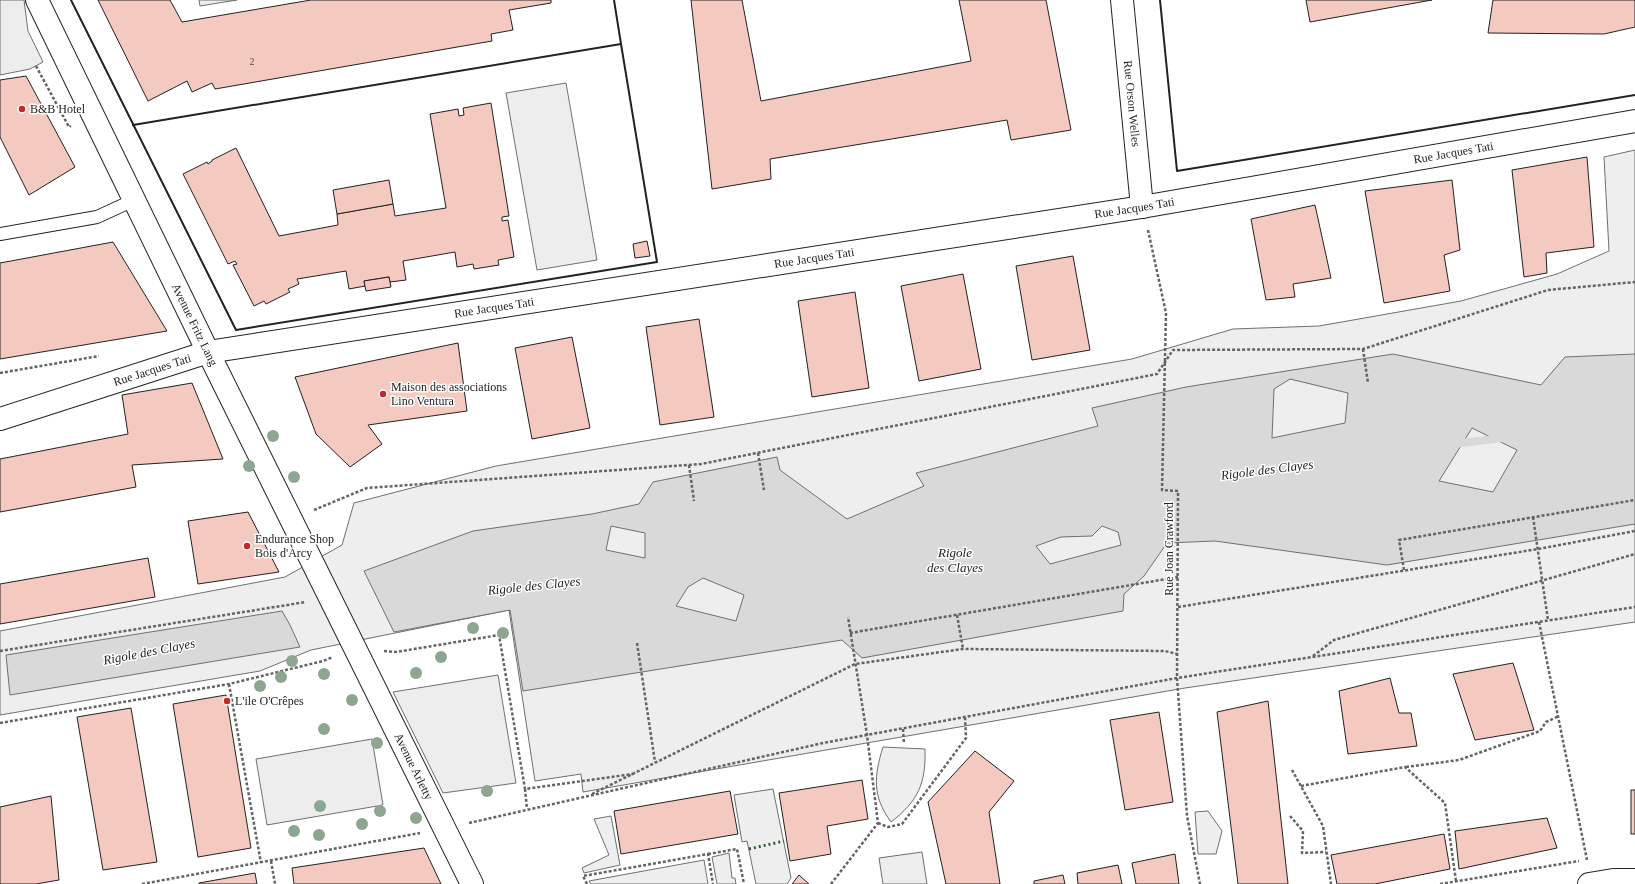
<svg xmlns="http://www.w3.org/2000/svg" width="1635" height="884" viewBox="0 0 1635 884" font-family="'Times New Roman',serif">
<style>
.green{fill:#eee;stroke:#6f6f6f}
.parking{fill:#ededed;stroke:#6f6f6f}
.water{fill:#d9d9d9;stroke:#6f6f6f;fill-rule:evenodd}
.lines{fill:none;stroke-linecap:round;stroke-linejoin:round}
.stream{stroke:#d9d9d9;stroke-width:8}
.building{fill:#f3c9c0;stroke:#222}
.service-casing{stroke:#222;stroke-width:14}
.minor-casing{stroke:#222;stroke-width:24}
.tertiary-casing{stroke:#222;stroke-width:24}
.path{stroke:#646464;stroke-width:2.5;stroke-dasharray:3 2;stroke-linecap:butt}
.service{stroke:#fff;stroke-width:12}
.minor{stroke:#fff;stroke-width:22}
.tertiary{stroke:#fff;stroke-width:22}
.hedge{stroke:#2f5e38;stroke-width:3;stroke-dasharray:2 3;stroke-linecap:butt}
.wall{stroke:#222;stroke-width:2}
.tree{fill:#8da692}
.poi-dot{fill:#c62828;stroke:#fff;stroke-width:1.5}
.labels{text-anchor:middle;stroke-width:3;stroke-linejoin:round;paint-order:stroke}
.number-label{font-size:10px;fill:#564c4a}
.street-label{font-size:12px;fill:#222;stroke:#fff}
.poi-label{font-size:12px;fill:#222;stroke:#fff;text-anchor:start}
.water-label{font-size:13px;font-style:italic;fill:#222;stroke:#fff}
</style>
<rect width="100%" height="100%" fill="#fff"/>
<!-- green -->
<g class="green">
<path d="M1635 150V622L1185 688 583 792 581 774 535 781 509 610 311 650 260 671 0 715V631L285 577 342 545 354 503 496 466 1132 359 1233 329 1319 326 1461 301 1557 274 1609 251 1604 157Z"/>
<path d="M883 747 925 749C926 784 918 801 891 822 872 796 874 776 883 747Z"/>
<path d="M773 789 791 878 787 884H756L747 841 742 842 734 795Z"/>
<path d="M1208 811 1222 831 1216 854H1198L1195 812Z"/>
<path d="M611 816 620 865 584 873 582 868 609 855 594 819Z"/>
<path d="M729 853 732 878H735L736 884H717L712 857Z"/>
<path d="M704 860 708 884H591L589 881Z"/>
</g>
<!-- parking -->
<g class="parking">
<path d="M0 0H24L28 31 43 62 30 69 0 75Z"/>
<path d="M199 0H237L200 6Z"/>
<path d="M566 83 597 260 537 270 506 93Z"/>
<path d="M498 675 516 783 443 793 393 692Z"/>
<path d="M372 739 383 805 267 825 256 759Z"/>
<path d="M922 852 927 884H883L879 858Z"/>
</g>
<!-- water -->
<g class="water">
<path d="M1393 354 1541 385 1565 357 1635 354V524L1387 565 1215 541 1167 543 1144 576 1124 594 1123 611 862 658 842 640 523 691 510 610 394 632 364 571 473 531 592 514 639 504 653 482 777 457 780 470 847 519 924 486 916 473 1098 426 1092 408 1186 387ZM1290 379 1348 393 1345 423 1272 438 1274 389ZM1472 428 1517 450 1493 492 1439 481ZM611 526 645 533V558L606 550ZM1102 526 1118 532 1121 545 1050 564 1036 546 1061 537 1092 536ZM703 578 744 595 736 621 676 606 688 587Z"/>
<path d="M282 611 290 625 300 647 10 695 6 655Z"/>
</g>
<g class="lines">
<!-- stream -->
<path class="stream" d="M1453 444 1503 438"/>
</g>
<!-- building -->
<g class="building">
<path d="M98 0H170L182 22 311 0H551V3L509 10 513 30 491 34 492 41 215 89 212 83 192 92 187 81 148 101Z"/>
<path d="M691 0H742L761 101 971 61 959 0H1046L1071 130 1011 140 1007 120 770 159 771 179 712 189Z"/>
<path d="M1306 0H1432L1310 22Z"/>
<path d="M1493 0H1635V27L1604 34 1488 33Z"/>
<path d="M26 76 75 167 29 195 0 137V80Z"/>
<path d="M491 103 509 216 502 217V221L508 220 514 257 498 260 499 265 474 269 473 264 457 267 455 252 403 261 406 280 390 282 389 277 364 281 365 286 349 289 346 271 297 279 299 284 288 289 290 292 266 304 264 301 254 306 233 265 237 264 235 261 228 264 183 174 207 162 208 164 212 161V160L236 148 279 236 338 225 337 214 393 204 395 216 446 208 430 114 458 109 459 116 464 115 463 108Z"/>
<path d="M1587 157 1594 247 1546 253 1547 273 1524 277 1512 170Z"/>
<path d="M389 180 393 204 337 214 333 190Z"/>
<path d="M1452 180 1460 250 1444 255 1450 291 1384 303 1365 191Z"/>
<path d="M1315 205 1331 278 1293 284 1295 297 1266 300 1251 219Z"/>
<path d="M647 241 650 256 635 258 633 244Z"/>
<path d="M113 242 167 331 0 359V263Z"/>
<path d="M1073 256 1090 350 1032 360 1016 266Z"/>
<path d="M963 274 981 369 919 381 901 286Z"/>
<path d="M389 277 391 287 366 291 364 281Z"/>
<path d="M855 292 869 388 812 397 798 301Z"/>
<path d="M699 319 714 417 660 425 646 327Z"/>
<path d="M572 337 590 428 532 439 515 348Z"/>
<path d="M458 343 467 411 368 425 382 444 350 467 316 434 295 377Z"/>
<path d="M192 383 223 459 132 465 136 487 0 512V459L128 434 122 395Z"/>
<path d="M248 512 279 572 198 584 188 521Z"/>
<path d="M148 558 155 597 0 624V584Z"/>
<path d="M1513 663 1534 730 1475 740 1453 674Z"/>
<path d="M1390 678 1399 713H1411L1417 746 1348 754 1339 691Z"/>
<path d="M226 695 251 848 198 857 173 704Z"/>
<path d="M1268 701 1288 884H1238L1217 712Z"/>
<path d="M131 708 157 862 103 870 77 717Z"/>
<path d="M1159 712 1173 802 1125 810 1110 720Z"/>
<path d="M975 751 1014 781 989 812 1000 884H946L928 802Z"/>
<path d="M862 780 868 819 827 826 831 854 790 861 779 793Z"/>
<rect x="1631" y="790" width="4" height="44"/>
<path d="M730 791 738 834 621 854 614 811Z"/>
<path d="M51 796 59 880 36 884H0V807Z"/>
<path d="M1547 818 1557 848 1459 869 1455 831Z"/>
<path d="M1444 834 1450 869 1375 884H1337L1331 855Z"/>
<path d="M424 848 441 884H294L292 868Z"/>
<path d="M1175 854 1179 884H1136L1132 863Z"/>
<path d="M1118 865 1122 884H1078L1077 873Z"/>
<path d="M255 873 257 884H199V883Z"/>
<path d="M799 875 809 884H792Z"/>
<path d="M1063 875 1065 884H1034V881Z"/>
</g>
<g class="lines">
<!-- service casing -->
<g class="service-casing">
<path id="service" d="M0 234 97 217 134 200"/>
</g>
<!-- minor casing -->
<g class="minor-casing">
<g id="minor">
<path id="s1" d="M1122 0 1142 207"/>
<path id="s2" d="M0 419 208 352 1142 207 1635 121"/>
<path d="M1589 884 1613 880H1635"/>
</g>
</g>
<!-- tertiary casing -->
<g class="tertiary-casing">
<g id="tertiary">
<path id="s3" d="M37 0 208 352 472 884"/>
</g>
</g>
<!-- path -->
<g class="path">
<path d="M36 66 69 127 71 126"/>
<path d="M1148 230 1166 313 1162 490 1178 491 1177 678 1187 816 1200 884"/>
<path d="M1363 349 1368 383"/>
<path d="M0 373 99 356"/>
<path d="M758 453 764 490"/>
<path d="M689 465 694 501"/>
<path d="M314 510 367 488 701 464 1157 374 1173 350 1363 349 1548 290 1635 282"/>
<path d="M1533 517 1548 620"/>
<path d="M1404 570 1399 540 1635 500"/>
<path d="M1178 607 1538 549 1635 531"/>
<path d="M957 615 963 649"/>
<path d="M1539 622 1587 860"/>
<path d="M850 633 1178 577"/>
<path d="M637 643 655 762"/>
<path d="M0 651 306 602"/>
<path d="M384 651 396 652 499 635 525 789 633 774"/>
<path d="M1313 656 1334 640 1635 554"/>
<path d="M229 684 261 863"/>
<path d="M0 723 229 684 323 661 333 657"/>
<path d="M903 729 904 744"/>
<path d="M1406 767 1459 760 1540 731 1546 722 1559 716"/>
<path d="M1292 770 1323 826 1331 884"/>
<path d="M1301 786 1405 767 1445 803 1456 881"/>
<path d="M525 789 527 809"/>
<path d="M592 794 855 664 963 649 1165 651 1177 654"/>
<path d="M1290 816 1303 831 1302 853 1326 852"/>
<path d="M469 823 823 743 1177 678 1635 607"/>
<path d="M878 823 888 827 902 824 966 738 965 717"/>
<path d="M708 854 737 849 744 884"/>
<path d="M271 861 275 884"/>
<path d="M142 884 420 833"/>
<path d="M587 884 583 876 708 854 713 884"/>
<path d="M831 884 878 823 867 735 848 617"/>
<path d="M1440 884 1579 861"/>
</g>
<!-- service -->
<use href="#service" class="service"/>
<!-- minor -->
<use href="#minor" class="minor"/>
<!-- tertiary -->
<use href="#tertiary" class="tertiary"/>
<!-- hedge -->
<path class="hedge" d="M749 849 784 841"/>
<!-- wall -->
<g class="wall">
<path d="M71 0 236 330 657 262 621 44"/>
<path d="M1160 0 1177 171 1635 95"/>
<path d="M133 125 621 44 614 0"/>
</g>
</g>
<!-- trees -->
<g class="tree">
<circle cx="273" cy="436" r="6"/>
<circle cx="249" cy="466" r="6"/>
<circle cx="294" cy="477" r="6"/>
<circle cx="473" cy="628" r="6"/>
<circle cx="503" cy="633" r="6"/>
<circle cx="441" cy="657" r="6"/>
<circle cx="292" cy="661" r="6"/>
<circle cx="416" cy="673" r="6"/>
<circle cx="324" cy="674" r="6"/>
<circle cx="281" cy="677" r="6"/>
<circle cx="260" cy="686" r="6"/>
<circle cx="352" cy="700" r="6"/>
<circle cx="324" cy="729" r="6"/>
<circle cx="377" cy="743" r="6"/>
<circle cx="487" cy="791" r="6"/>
<circle cx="320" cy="806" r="6"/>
<circle cx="380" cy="811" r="6"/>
<circle cx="416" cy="818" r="6"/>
<circle cx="362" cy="824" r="6"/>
<circle cx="294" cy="831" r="6"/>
<circle cx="319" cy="835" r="6"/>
</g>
<!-- markers -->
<g class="poi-dot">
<circle cx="22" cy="109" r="4"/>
<circle cx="383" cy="394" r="4"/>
<circle cx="247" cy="546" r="4"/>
<circle cx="227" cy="701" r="4"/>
</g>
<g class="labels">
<!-- number labels -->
<g class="number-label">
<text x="252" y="65">2</text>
</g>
<!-- street labels -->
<g class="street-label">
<text dy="4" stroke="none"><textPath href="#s1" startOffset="104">Rue Orson Welles</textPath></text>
<text dy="4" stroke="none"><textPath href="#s2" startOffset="1480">Rue Jacques Tati</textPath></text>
<text dy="4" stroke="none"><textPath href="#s2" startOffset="1156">Rue Jacques Tati</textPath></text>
<text dy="4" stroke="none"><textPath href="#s2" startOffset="832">Rue Jacques Tati</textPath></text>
<text dy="4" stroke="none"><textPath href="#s2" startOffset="508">Rue Jacques Tati</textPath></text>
<text dy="4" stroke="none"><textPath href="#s3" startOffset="361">Avenue Fritz Lang</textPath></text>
<text dy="4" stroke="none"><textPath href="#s2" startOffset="160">Rue Jacques Tati</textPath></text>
<text transform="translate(1169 549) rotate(-90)" y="4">Rue Joan Crawford</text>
<text dy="4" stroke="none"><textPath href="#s3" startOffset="854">Avenue Arletty</textPath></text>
</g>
<!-- poi labels -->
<g class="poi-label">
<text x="30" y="113">B&amp;B Hotel</text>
<text x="391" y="391">Maison des associations<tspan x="391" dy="14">Lino Ventura</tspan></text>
<text x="255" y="543">Endurance Shop<tspan x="255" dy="14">Bois d'Arcy</tspan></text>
<text x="235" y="705">L'ile O'Crêpes</text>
</g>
<!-- water labels -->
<g class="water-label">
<text transform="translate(1267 469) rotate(-7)" y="5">Rigole des Clayes</text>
<text x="955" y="557">Rigole<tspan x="955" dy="15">des Clayes</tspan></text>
<text transform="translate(534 585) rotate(-6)" y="5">Rigole des Clayes</text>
<text transform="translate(149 651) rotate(-11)" y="5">Rigole des Clayes</text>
</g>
</g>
</svg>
